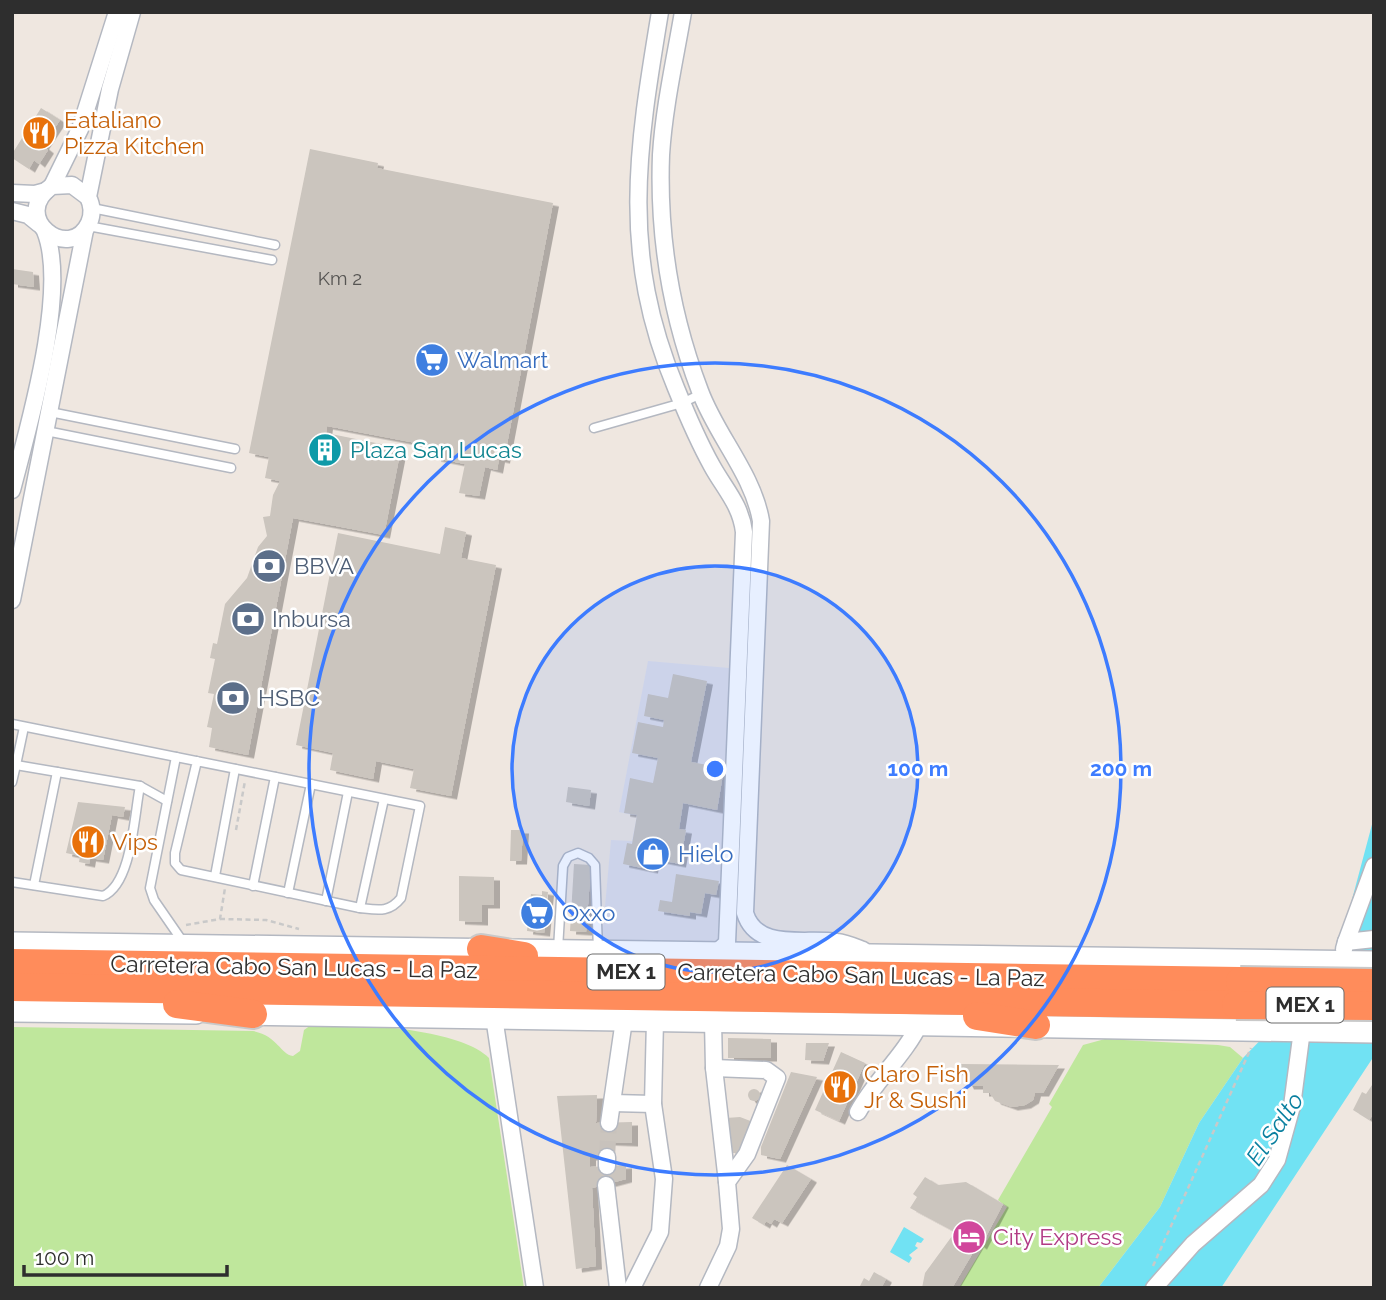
<svg xmlns="http://www.w3.org/2000/svg" width="1386" height="1300" viewBox="0 0 1386 1300" font-family="Raleway,sans-serif">
<style>
.industrial{fill:#e1e0e8}
.green{fill:#bfe79c}
.water{fill:#71e2f3}
.building{fill:#cbc5be;filter:url(#shadow)}
.lines{fill:none;stroke-linecap:round;stroke-linejoin:round}
.street-tunnel{stroke:#c8c2bc;stroke-width:16;stroke-dasharray:16 8;stroke-linecap:butt}
.lane-casing{stroke:#b4b8c1;stroke-width:11}
.street-casing{stroke:#b4b8c1;stroke-width:19}
.secondary-casing{stroke:#b4b8c1;stroke-width:24}
.highway-casing{stroke:#c9c9c9;stroke-width:32}
.path{stroke:#c9c9c9;stroke-width:2.5;stroke-dasharray:5 3.5;stroke-linecap:butt}
.lane{stroke:#fff;stroke-width:8}
.street{stroke:#fff;stroke-width:16}
.secondary{stroke:#fff;stroke-width:21}
.highway{stroke:#ff8c5b;stroke-width:28}
.highway-bridge-casing{stroke:#c9c9c9;stroke-width:32;stroke-linecap:butt}
.highway-bridge{stroke:#ff8c5b;stroke-width:28}
.ring{fill:none;stroke:#3d7cff;stroke-width:3.5}
.labels{text-anchor:middle;stroke-width:5;stroke-linejoin:round;paint-order:stroke}
.number-label{font-size:19px;fill:#555452}
.shield{fill:#fff;stroke:#6d6d6d;stroke-width:2}
.shield-label{font-size:21px;font-weight:bold;fill:#2e2e2e}
.food-label{font-size:23px;fill:#c56008;stroke:#fff;text-anchor:start}
.shop-label{font-size:23px;fill:#366cbe;stroke:#fff;text-anchor:start}
.culture-label{font-size:23px;fill:#0d838f;stroke:#fff;text-anchor:start}
.service-label{font-size:23px;fill:#4e5e75;stroke:#fff;text-anchor:start}
.street-label{font-size:23px;fill:#2e2e2e;stroke:#fff}
.hotel-label{font-size:23px;fill:#b23c85;stroke:#fff;text-anchor:start}
.water-label{font-size:24px;font-style:italic;fill:#097f9f;stroke:#fff}
.centre{fill:#3d7cff;stroke:#fff;stroke-width:3.5}
.ring-label{font-size:21px;text-anchor:middle;font-weight:bold;fill:#3d7cff;stroke:#fff;stroke-width:5;stroke-linejoin:round;paint-order:stroke}
</style>
<defs>
<filter id="shadow"><feDropShadow dx="6" dy="3.5" stdDeviation="0" flood-color="#0004"/></filter>
</defs>
<rect width="100%" height="100%" fill="#efe7e0"/>
<!-- industrial -->
<path class="industrial" d="M648 661 729 668 719 941 602 940 611 840 632 841 637 816 619 812Z"/>
<!-- green -->
<g class="green">
<path d="M311 1025C352 1022 461 1029 489 1058L524 1288H12V1027L253 1031C278 1036 280 1054 293 1056L300 1051 304 1030Z"/>
<path d="M1105 1039 1218 1045 1230 1047 1243 1058 1199 1123 1160 1207 1098 1288H959L1007 1207 998 1200 1052 1107 1049 1104 1083 1045Z"/>
</g>
<!-- water -->
<g class="water">
<path d="M1374 817V1056L1221 1288H1098L1160 1207 1199 1123 1243 1058 1323 976 1342 937Z"/>
<path d="M904 1227 924 1239 921 1243 917 1242 915 1246 918 1248 909 1255 912 1258 909 1263 890 1252Z"/>
</g>
<!-- building -->
<g class="building">
<path d="M41 108 60 120 43 146 48 150 39 164 34 160 29 169 12 158V154Z"/>
<path d="M310 149 378 163 377 168 553 203 504 460 499 459 497 470 485 467 479 496 459 493 465 464 435 458 437 447 327 426 326 433 401 448 384 535 293 518 248 755 209 747 212 728 207 727 214 694 208 693 215 659 210 658 213 643 217 644 225 604 247 578 258 547 267 536 263 517 270 516 273 495 280 481 265 478 269 457 249 453Z"/>
<path d="M12 269 33 272 34 287 12 284Z"/>
<path d="M445 527 466 532 461 558 496 565 451 796 410 788 414 769 376 761 373 779 330 770 333 753 296 745 338 533 440 554Z"/>
<path d="M673 674 707 681 691 762 724 768 717 810 683 803 679 829 686 830 680 864 654 859 652 870 623 864 627 843 632 844 637 815 624 813 630 778 653 783 658 758 632 753 638 722 663 727 664 720 644 716 648 694 668 698Z"/>
<path d="M568 787 591 790 589 806 566 802Z"/>
<path d="M78 802 125 807 123 817 112 815 103 860 90 858 89 864 79 862 80 856 66 853Z"/>
<path d="M511 830H523L521 861H510Z"/>
<path d="M574 864 591 865 586 932 570 931Z"/>
<path d="M676 874 719 881 716 895 705 893 701 914 690 912V916L658 911 660 900 672 902Z"/>
<path d="M459 876 494 877V905H482V922L459 921Z"/>
<path d="M542 891 548 892 544 933 527 931 531 894 542 895Z"/>
<path d="M728 1038 771 1039V1058H728Z"/>
<path d="M806 1043H829L823 1061 805 1060Z"/>
<path d="M841 1052 865 1063 839 1121 815 1110Z"/>
<path d="M957 1064 1059 1065 1043 1093H1035L1033 1100 1025 1105 1012 1107 995 1101 990 1093H983V1086H968Z"/>
<path d="M791 1072 817 1077 780 1159 761 1155V1147Z"/>
<path d="M1374 1082V1113L1369 1120 1353 1110 1362 1092 1366 1094Z"/>
<circle cx="754" cy="1095" r="6"/>
<path d="M597 1095 596 1123 632 1122V1143L609 1142V1157H590V1167L626 1165V1179L592 1188 596 1266 576 1269 557 1096Z"/>
<path d="M740 1117 753 1122 741 1153H730L726 1118Z"/>
<path d="M787 1165 811 1179 782 1223 774 1219 771 1224 766 1221 764 1225 752 1218Z"/>
<path d="M925 1177 938 1185 966 1182 1003 1204 981 1246 978 1244 952 1288H922L925 1273 955 1232 910 1208 917 1197 913 1194Z"/>
<path d="M874 1272 886 1279 881 1288H859L864 1278 869 1281Z"/>
</g>
<g class="lines">
<!-- street-tunnel -->
<path class="street-tunnel" d="M607 1157 609 1123"/>
<!-- lane casing -->
<g class="lane-casing">
<g id="lane">
<path d="M92 208 275 245"/>
<path d="M88 226 272 260"/>
<path d="M50 412 235 449"/>
<path d="M594 428 682 403 701 394"/>
<path d="M46 431 231 468"/>
<path d="M12 724 420 806 401 898C389 913 378 910 360 908L181 870 175 863V853L197 761"/>
<path d="M24 727 16 765 140 786 167 801"/>
<path d="M176 757 150 888 154 900 183 942"/>
<path d="M12 782 16 765"/>
<path d="M215 876 235 769"/>
<path d="M12 882 103 896C132 884 134 816 140 786"/>
<path d="M34 885 57 772"/>
<path d="M253 886 275 777"/>
<path d="M288 893 311 784"/>
<path d="M326 901 348 792"/>
<path d="M360 908 384 799"/>
<path d="M558 949 563 866 568 857 578 853 589 858 595 865 598 950"/>
</g>
</g>
<!-- street casing -->
<g class="street-casing">
<g id="street">
<path d="M660 12C637 150 620 254 676 388 687 415 698 441 712 466 724 488 741 505 744 532L727 943 717 952"/>
<path d="M683 12C675 59 664 107 661 155 658 236 671 315 700 391 716 435 753 474 761 521L745 913C757 952 806 937 837 942 846 943 855 947 863 950"/>
<path d="M52 186 80 129 117 12"/>
<path d="M12 193 35 194 46 191"/>
<path d="M88 197 72 185 52 186C8 217 70 264 89 223 93 214 92 205 88 197L110 89 132 12"/>
<path d="M12 211 28 215 39 224"/>
<path d="M12 490C28 428 69 290 45 231"/>
<path d="M12 600 85 230"/>
<path d="M1346 942 1374 866"/>
<path d="M1344 949 1346 942 1374 939"/>
<path d="M494 1017 535 1288"/>
<path d="M713 1021 714 1068 727 1182"/>
<path d="M613 1103 653 1104"/>
<path d="M858 1112C876 1079 904 1056 920 1023"/>
<path d="M609 1123 624 1020"/>
<path d="M607 1166V1157"/>
<path d="M606 1185 618 1288"/>
<path d="M632 1288 660 1232 664 1179 653 1104 655 1020"/>
<path d="M708 1288 728 1246 731 1229 727 1182 747 1154 777 1078 766 1070 714 1068"/>
<path d="M1154 1288 1193 1244 1261 1185 1277 1160 1292 1106 1302 1030"/>
</g>
</g>
<!-- secondary casing -->
<g class="secondary-casing">
<g id="secondary">
<path d="M12 943 1374 962"/>
<path d="M12 1011 196 1013"/>
<path d="M239 1014 1374 1032"/>
</g>
</g>
<!-- highway casing -->
<g class="highway-casing">
<g id="highway">
<path d="M481 949 524 956"/>
<path d="M12 963 1240 981"/>
<path d="M12 987 1236 1005"/>
<path d="M177 1004 253 1014"/>
<path d="M977 1016 1036 1025"/>
</g>
</g>
<!-- path -->
<g class="path">
<path d="M236 830 245 781"/>
<path d="M220 919 266 920 299 929"/>
<path d="M186 925 220 919 225 888"/>
<path d="M1153 1266 1251 1048"/>
</g>
<!-- lane -->
<use href="#lane" class="lane"/>
<!-- street -->
<use href="#street" class="street"/>
<!-- secondary -->
<use href="#secondary" class="secondary"/>
<!-- highway -->
<use href="#highway" class="highway"/>
<!-- highway-bridge casing -->
<g class="highway-bridge-casing">
<g id="highway-bridge">
<path d="M1240 981 1374 983"/>
<path d="M1236 1005 1374 1006"/>
</g>
</g>
<!-- highway-bridge -->
<use href="#highway-bridge" class="highway-bridge"/>
</g>
<!-- distance rings -->
<circle cx="715" cy="769" r="203" fill="#3d7cff" fill-opacity=".12"/>
<g class="ring">
<circle cx="715" cy="769" r="203"/>
<circle cx="715" cy="769" r="406"/>
</g>
<!-- icons -->
<defs>
<g id="restaurant-disc" transform="scale(1.75)"><circle r="9.5" fill="#e8710a" stroke="#fff"/><path d="M-5-6h1v4h1v-4h1v4h1v-4h1v5L-1.5 .5V6h-2V.5L-5-1ZM5-6V6H3V1.5H1.5Q1.5-4 5-6Z" fill="#fff"/></g>
<g id="supermarket-disc" transform="scale(1.75)"><circle r="9.5" fill="#3f7fe0" stroke="#fff"/><path d="M-6-5.5h2.5l.6 2H6L4.5 2H-2.5L-4.4-4H-6ZM-1.5 3.2a1.3 1.3 0 1 0 .1 0ZM3 3.2a1.3 1.3 0 1 0 .1 0Z" fill="#fff"/></g>
<g id="building-disc" transform="scale(1.75)"><circle r="9.5" fill="#0f9aa8" stroke="#fff"/><path d="M-4-6H4V6H1V3H-1V6H-4ZM-2.5-4.3h1.7v1.8h-1.7ZM.8-4.3h1.7v1.8H.8ZM-2.5-1h1.7V.8h-1.7ZM.8-1h1.7V.8H.8Z" fill="#fff"/></g>
<g id="bank-disc" transform="scale(1.75)"><circle r="9.5" fill="#5c6f8a" stroke="#fff"/><path d="M-6-4H6V4H-6ZM0-2.3a2.3 2.3 0 1 0 0 4.6a2.3 2.3 0 1 0 0-4.6Z" fill="#fff"/></g>
<g id="shop-disc" transform="scale(1.75)"><circle r="9.5" fill="#3f7fe0" stroke="#fff"/><path d="M-5-2.5h2.3a2.7 3.5 0 0 1 5.4 0H5L5.5 6h-11ZM-1.5-2.5h3a1.5 2.3 0 0 0-3 0Z" fill="#fff"/></g>
<g id="hotel-disc" transform="scale(1.75)"><circle r="9.5" fill="#d1479c" stroke="#fff"/><path d="M-6-4.5h1.5V1H6V5H4.5V3h-9V5H-6ZM-4 0a1.8 1.8 0 1 1 3.6 0ZM.5 0V-2.5h3Q6-2.5 6 0Z" fill="#fff"/></g>
</defs>
<g fill-rule="evenodd">
<use href="#restaurant-disc" x="39" y="133"/>
<use href="#supermarket-disc" x="432" y="360"/>
<use href="#building-disc" x="325" y="450"/>
<use href="#bank-disc" x="269" y="566"/>
<use href="#bank-disc" x="248" y="619"/>
<use href="#bank-disc" x="233" y="698"/>
<use href="#restaurant-disc" x="88" y="842"/>
<use href="#shop-disc" x="653" y="854"/>
<use href="#supermarket-disc" x="537" y="913"/>
<use href="#restaurant-disc" x="840" y="1087"/>
<use href="#hotel-disc" x="969" y="1237"/>
</g>
<g class="labels">
<!-- number labels -->
<g class="number-label">
<text x="340" y="285">Km 2</text>
</g>
<!-- shield labels -->
<g class="shield">
<rect x="587.5" y="954.5" width="77" height="35" rx="5"/>
<rect x="1266.5" y="987.5" width="77" height="35" rx="5"/>
</g>
<g class="shield-label">
<text x="626" y="979">MEX 1</text>
<text x="1305" y="1012">MEX 1</text>
</g>
<!-- food labels -->
<g class="food-label">
<text x="64" y="128">Eataliano<tspan x="64" dy="26">Pizza Kitchen</tspan></text>
<text x="112" y="850">Vips</text>
<text x="864" y="1082">Claro Fish<tspan x="864" dy="26">Jr &amp; Sushi</tspan></text>
</g>
<!-- shop labels -->
<g class="shop-label">
<text x="457" y="368">Walmart</text>
<text x="678" y="862">Hielo</text>
<text x="562" y="921">Oxxo</text>
</g>
<!-- culture labels -->
<g class="culture-label">
<text x="350" y="458">Plaza San Lucas</text>
</g>
<!-- service labels -->
<g class="service-label">
<text x="294" y="574">BBVA</text>
<text x="272" y="627">Inbursa</text>
<text x="258" y="706">HSBC</text>
</g>
<!-- street labels -->
<g class="street-label">
<text transform="translate(294 967) rotate(1)" y="8">Carretera Cabo San Lucas - La Paz</text>
<text transform="translate(861 975) rotate(1)" y="8">Carretera Cabo San Lucas - La Paz</text>
</g>
<!-- hotel labels -->
<g class="hotel-label">
<text x="993" y="1245">City Express</text>
</g>
<!-- water labels -->
<g class="water-label">
<text transform="translate(1275 1129) rotate(-56)" y="8">El Salto</text>
</g>
</g>
<circle cx="715" cy="769" r="10" class="centre"/>
<g class="ring-label">
<text x="918" y="776">100 m</text>
<text x="1121" y="776">200 m</text>
</g>
<!-- border -->
<rect width="1386" height="1300" fill="none" stroke="#2e2e2e" stroke-width="28"/>
<!-- scale -->
<path d="M24 1265v10h203v-10" fill="none" stroke="#2e2e2e" stroke-width="3.5"/>
<text x="35" y="1265" font-size="21" fill="#2e2e2e" stroke="#ffffff" stroke-width="5" paint-order="stroke">100 m</text>
</svg>
